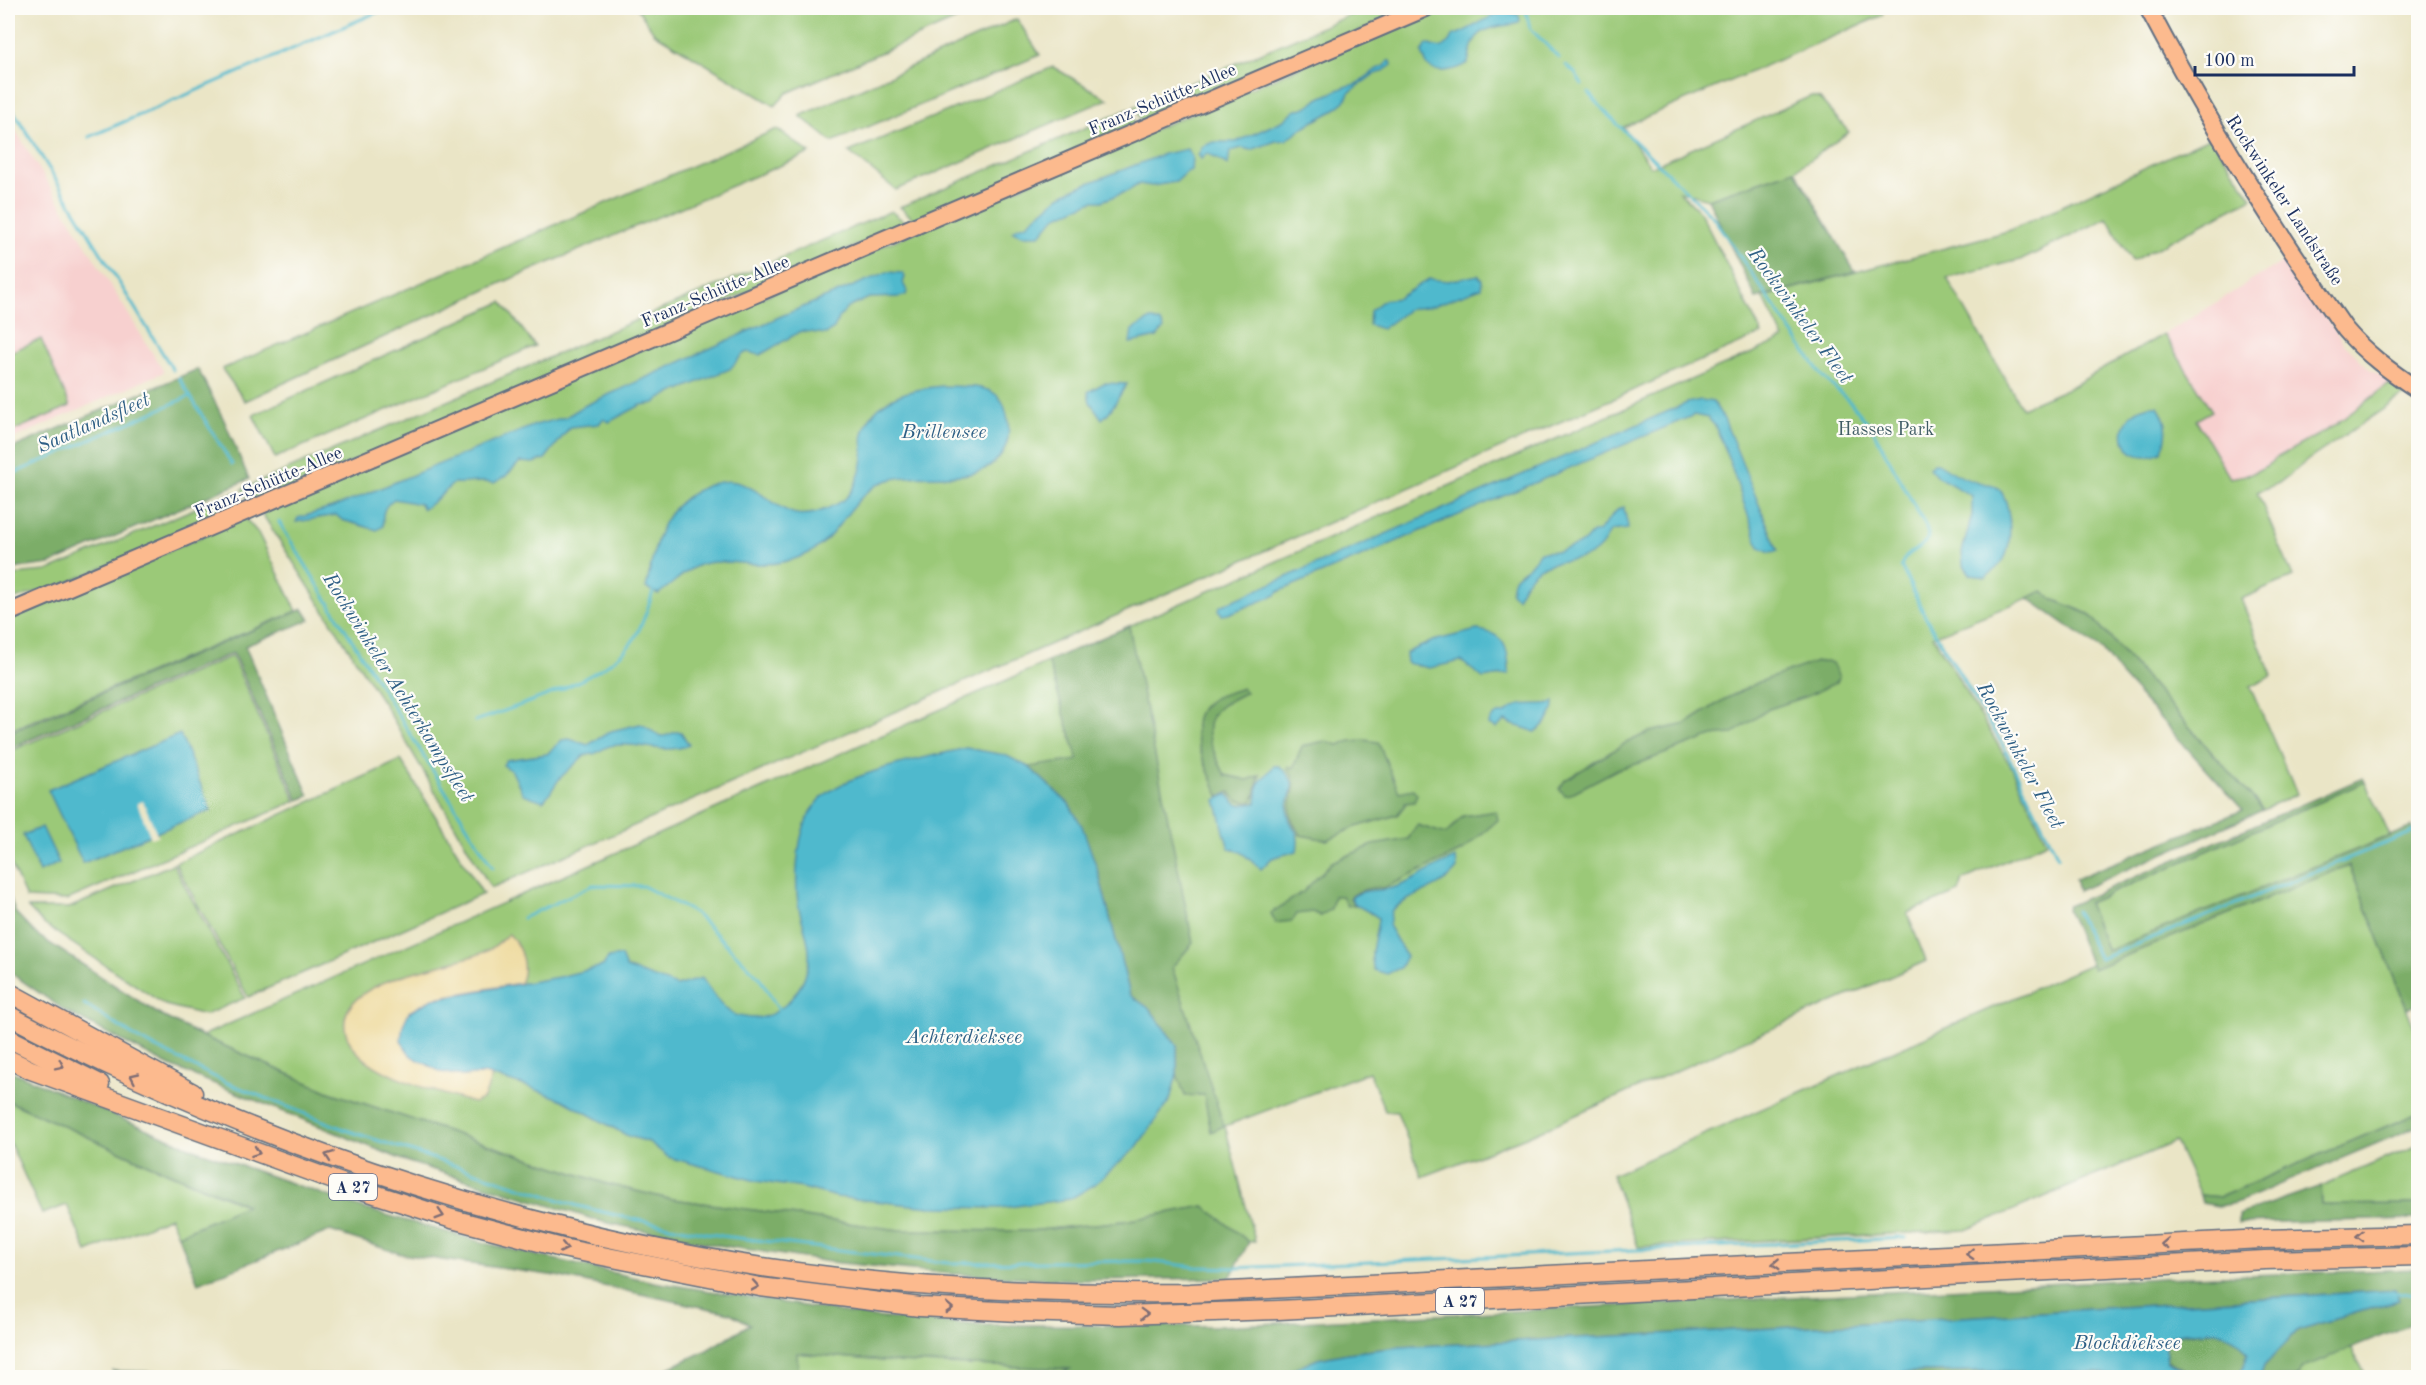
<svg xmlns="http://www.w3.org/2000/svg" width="2426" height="1385" viewBox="0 0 2426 1385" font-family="'Old Standard TT',serif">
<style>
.built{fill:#f7d0cf}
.green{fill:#9bc978;stroke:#5b7c6b;stroke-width:1.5}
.forest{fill:#7cad68;stroke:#4c6e63;stroke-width:1.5}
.sand{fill:#eeda9e;stroke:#84847e;stroke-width:1.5}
.water{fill:#50b9cd;stroke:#367496;stroke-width:1.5}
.pier{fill:#eae5c6}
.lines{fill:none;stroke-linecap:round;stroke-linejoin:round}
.stream{stroke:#50b9cd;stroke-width:3}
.major-casing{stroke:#636f82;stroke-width:20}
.highway-casing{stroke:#636f82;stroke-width:21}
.major{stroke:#fcba8e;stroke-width:16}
.highway{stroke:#fcba8e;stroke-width:18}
.oneway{stroke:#806e74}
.labels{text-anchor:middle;stroke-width:4.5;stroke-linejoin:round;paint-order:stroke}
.shield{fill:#fdfcf7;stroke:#5f6c8c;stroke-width:1.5}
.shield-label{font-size:16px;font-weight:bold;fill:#1b2f5e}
.street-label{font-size:18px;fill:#1b2f5e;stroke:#fdfcf7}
.park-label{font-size:18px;fill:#415d66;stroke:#fdfcf7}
.water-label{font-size:20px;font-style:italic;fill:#2e5f85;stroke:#fdfcf7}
</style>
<rect width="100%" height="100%" fill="#fdfcf7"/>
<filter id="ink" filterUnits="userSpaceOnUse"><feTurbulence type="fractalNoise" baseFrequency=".0167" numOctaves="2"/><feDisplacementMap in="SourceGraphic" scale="12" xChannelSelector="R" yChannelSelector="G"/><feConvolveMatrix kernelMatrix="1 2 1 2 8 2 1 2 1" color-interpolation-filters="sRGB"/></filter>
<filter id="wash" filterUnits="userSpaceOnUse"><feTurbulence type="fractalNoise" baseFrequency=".008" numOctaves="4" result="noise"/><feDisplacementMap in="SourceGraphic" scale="24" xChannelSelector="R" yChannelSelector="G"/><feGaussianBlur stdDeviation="1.35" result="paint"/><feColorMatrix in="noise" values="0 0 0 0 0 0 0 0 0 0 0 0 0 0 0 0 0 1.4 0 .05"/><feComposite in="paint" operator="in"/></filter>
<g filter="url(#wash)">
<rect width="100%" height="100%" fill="#eae5c6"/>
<!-- built -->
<g class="built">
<path d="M8 118 164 372 8 441V433L70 405 41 339 8 353Z"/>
<path d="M2289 258 2308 290 2344 344 2371 370 2391 383 2332 427 2278 457 2266 466 2251 474 2230 479 2196 420 2211 410 2164 334Z"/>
</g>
<!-- green -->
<g class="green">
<path d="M637 8H984L787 93 775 106 654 33Z"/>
<path d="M1366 8H1414L1142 123 1134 107Z"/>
<path d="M1438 8H1880L1883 15 1623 127 1651 167 1811 96 1820 99 1849 132 1795 170 1708 199 1679 191 1700 212 1762 334 491 888 389 712 263 515 265 510Z"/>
<path d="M1017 19 1040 55 832 142 800 116Z"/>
<path d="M1053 67 1108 99 896 190 849 152Z"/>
<path d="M1129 109 1136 126 916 221 900 207Z"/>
<path d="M777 129 810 153 501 283 245 401 222 369Z"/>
<path d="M2211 137 2252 198 2132 261 2107 218 2024 259 1947 278 2022 408 2071 387 2164 334 2212 411 2196 420 2230 478 2251 474 2266 466 2278 457 2332 427 2391 383 2407 393 2308 460 2279 483 2257 492 2293 577 2241 599 2272 676 2250 687 2297 794 2263 810 2089 614 2052 599 2043 592 1933 636 2012 768 2047 842 1963 880 1959 892 1907 913 1926 961 1526 1137 1422 1177 1397 1112 1385 1111 1369 1072 1225 1126 1255 1241 1249 1242 1204 1206 1124 1221 1030 1231 899 1230 665 1198 607 1184 329 1092 202 1036 1129 626 1784 339 1763 297 2008 231Z"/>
<path d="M891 211 907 224 251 505 242 489Z"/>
<path d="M502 302 535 346 275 458 253 415Z"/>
<path d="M41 339 70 406 8 433V353Z"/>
<path d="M234 492 243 508 67 583 8 601V579L24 573 47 571Z"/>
<path d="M245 518 258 533 297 611 8 731V620Z"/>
<path d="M232 656 296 801 67 900 26 898 8 857V752Z"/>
<path d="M401 760 483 894 248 997 175 863Z"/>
<path d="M2365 782 2390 836 2107 951 2088 903Z"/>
<path d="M173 864 245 998 205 1015 165 1005 45 925 28 908H69Z"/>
<path d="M2349 865 2418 1037V1113L2220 1197 2200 1195 2175 1142 1966 1230 1638 1247 1612 1175 2091 964 2093 969Z"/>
<path d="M8 1101 150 1165 247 1206 178 1235 170 1217 87 1252 67 1205 42 1214 8 1139Z"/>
<path d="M2418 1145V1204L2322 1205 2321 1186Z"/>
<path d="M2351 1348 2367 1377 2296 1378 2304 1367Z"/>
<path d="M796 1353 895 1362 1071 1369 1055 1378H795L798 1370Z"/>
</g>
<!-- forest -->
<g class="forest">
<path d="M1795 170 1855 272 1756 298 1708 199Z"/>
<path d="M198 369 224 420 249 479 50 564 19 568 8 572V450Z"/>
<path d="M2042 591 2052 599 2089 614 2263 810 2078 891 2075 879 2243 810 2119 673 2102 650 2028 598Z"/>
<path d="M303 609 310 620 245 646 309 796 298 800 233 653 8 749V733Z"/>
<path d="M1129 626 1193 943 1172 967 1224 1126 1211 1132 1204 1095 1185 1096 1177 1074V1046L1150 1009 1130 995 1098 871 1069 804 1029 767 1078 760 1048 661Z"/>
<path d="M1827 661 1832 663 1839 677 1837 682 1808 696 1769 709 1732 734 1712 736 1640 763 1618 769 1570 794 1565 795 1559 789 1565 780 1624 744 1649 732 1686 724 1723 700 1759 682 1816 662Z"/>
<path d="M1242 688 1246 692C1238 697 1228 701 1221 706 1196 725 1215 754 1225 775L1248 780 1260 775C1256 784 1257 795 1252 802 1240 802 1235 802 1230 792L1219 796C1209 769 1177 721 1211 700 1219 694 1233 692 1242 688Z"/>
<path d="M1364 740 1378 742 1399 792 1413 789 1417 794 1414 802 1405 803V805L1397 815 1353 828 1327 840 1300 835C1297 829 1293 823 1291 817 1286 799 1303 785 1287 769L1288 766 1293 768 1302 746 1325 741 1338 745 1350 741Z"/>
<path d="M2363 778 2365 782 2088 903 2107 951 2412 827 2418 840V1004L2407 1009 2349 865 2093 969 2067 909 2068 906Z"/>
<path d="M1496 811 1498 820 1462 851 1384 888C1374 886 1357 890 1350 898L1355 905 1347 906 1342 896H1334L1331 909 1320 916 1313 912 1297 914 1292 921 1275 923 1271 913 1303 892 1332 862 1373 845 1408 839 1417 825 1446 834 1463 816Z"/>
<path d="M8 891 15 912 37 935 160 1015 202 1036 329 1092 607 1184 665 1198 899 1230 1030 1231 1124 1221 1204 1206 1249 1242 1230 1278 1078 1280 954 1274 830 1262 711 1244 603 1222 408 1162 168 1065 67 1012 8 971Z"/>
<path d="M8 1070 194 1149 365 1209 496 1246 654 1282 873 1317 979 1325 1219 1326 2163 1278 2418 1269V1322L2304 1367 2296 1378 2260 1377 2264 1366 2298 1330 2399 1300 2395 1290 1835 1325 1400 1347 1348 1353 1318 1359 1276 1378 1055 1377 1070 1369 895 1362 797 1353 798 1370 795 1377H650L707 1350 750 1324 730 1313 556 1276 401 1254 330 1231 198 1283 178 1235 247 1205 150 1165 8 1101Z"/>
<path d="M2418 1113V1126L2236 1203 2218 1206 2202 1203 2200 1195 2220 1197Z"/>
<path d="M2321 1186 2322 1205 2418 1204V1219L2238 1223V1215Z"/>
<path d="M2221 1331 2240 1342 2248 1354 2244 1366 2235 1377C2209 1377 2189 1376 2167 1359L2164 1345 2171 1335Z"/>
<path d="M113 1371 362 1376 383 1377 116 1378Z"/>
<path d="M1984 1371 2097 1373 2123 1377 1786 1378 1856 1373Z"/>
</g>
<!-- sand -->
<path class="sand" d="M509 934C521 947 528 967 520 983L434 998 409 1012 462 1076 485 1074 492 1076 484 1098 474 1103C439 1092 357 1074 346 1033 330 977 454 967 487 951 495 947 502 939 509 934Z"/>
<!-- water -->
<g class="water">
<path d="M1509 12 1519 15 1520 21C1514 26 1508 25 1501 26 1476 30 1472 40 1468 63 1459 69 1439 75 1429 67 1426 64 1424 57 1422 53L1427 44C1440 50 1446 49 1452 36 1473 30 1487 14 1509 12Z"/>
<path d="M1388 61H1391L1392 65 1382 72 1373 75 1349 93 1345 101 1333 111 1305 126 1286 140 1276 141 1251 150 1242 148 1230 151 1228 165 1207 153 1201 159 1198 155 1203 146 1214 142H1236L1284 120 1294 111 1306 107 1320 98 1347 86 1357 84 1377 69 1385 66Z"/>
<path d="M1187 149 1192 157 1191 171H1188L1176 182 1152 186 1139 184 1128 191 1102 201H1093L1055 217 1040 235H1022L1013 231 1018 227 1027 224 1060 196 1078 187 1164 154Z"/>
<path d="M887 272 902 273 905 277 903 283 907 291 906 295 900 297 869 298 847 308 839 318 834 329 826 334 801 331 760 355 747 352 742 355 730 369 660 398 655 403 641 405 609 422 603 419 599 424 570 427 545 459 534 463 520 462 505 477 494 483C480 480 468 484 454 483 445 491 432 505 423 509L420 504 394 499C383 507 382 513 383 526L377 530 342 520 336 515 296 522 298 518 332 508 535 425 566 417 584 406 779 317Z"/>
<path d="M1478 275 1482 280 1481 288 1433 306 1409 309 1382 329 1369 325 1370 311 1384 300 1398 298 1429 279 1448 281Z"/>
<path d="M1151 319 1161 323 1164 329 1157 337 1130 343 1132 330Z"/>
<path d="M1104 383 1127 384C1118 396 1114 410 1102 419L1090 402 1088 392Z"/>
<path d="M943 386C961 387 991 383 1002 401 1008 413 1011 433 1006 445 987 494 921 466 883 482 849 497 839 539 807 554 794 560 777 564 763 564 740 565 712 556 691 569 680 576 669 587 658 594L646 588C657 542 657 510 704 487 714 482 729 479 739 483 773 493 784 528 826 509 832 506 841 503 846 498 855 490 862 469 863 457 864 450 861 441 863 434 873 397 910 389 943 386Z"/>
<path d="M1701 400 1713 402 1724 419 1778 551 1770 552 1759 547 1724 446 1715 426 1708 418 1694 415 1280 591 1276 595 1228 614 1222 615 1219 610 1220 606 1687 403Z"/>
<path d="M2149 406H2158C2168 422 2169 434 2162 451 2122 473 2106 416 2149 406Z"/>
<path d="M1933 463H1938C1950 471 1965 480 1979 483 1983 485 1989 483 1993 485 2012 493 2013 541 2005 557 2001 566 1993 571 1986 577L1971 575 1963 564 1962 552 1972 515V496L1936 476 1929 468Z"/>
<path d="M1624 507C1624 515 1628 520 1628 529L1610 531C1592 573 1564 551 1535 571 1527 577 1522 589 1517 598L1511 593C1513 576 1514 577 1527 568 1532 564 1536 557 1540 552L1558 551 1576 546 1585 541 1591 534 1599 531 1618 509Z"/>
<path d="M1477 630C1505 633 1509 648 1509 674L1483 678 1461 661 1429 668 1407 663 1406 653 1433 641Z"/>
<path d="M1554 702C1554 716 1546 724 1535 732 1525 727 1515 727 1505 721L1496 728 1488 725C1492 717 1495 713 1505 714 1519 698 1537 708 1554 702Z"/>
<path d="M640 724C648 726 654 735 662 736 669 737 673 730 681 732L689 745C664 755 644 743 618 745 608 745 605 748 596 753 593 755 587 754 583 756 576 764 568 770 561 777 554 785 552 792 543 801L523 794 512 771 503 765 506 760 547 754 562 740 569 739 588 745 611 731Z"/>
<path d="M180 734 211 810 83 863 48 790Z"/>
<path d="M966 748 1005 755 1029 767 1069 804 1082 826 1098 871 1130 995 1150 1009 1177 1046V1074L1170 1100 1136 1148 1094 1185 1070 1199 1000 1208 931 1207 837 1197 803 1188 756 1181 668 1157 649 1142 628 1136 563 1100 529 1087 485 1074 462 1076 441 1072 411 1056 401 1041 403 1025 409 1012 433 999 559 977 603 966 608 958 621 956 626 968 677 986 702 978C710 990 719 1004 731 1013 735 1016 739 1016 744 1017 775 1024 801 995 808 966 813 946 801 922 798 903 795 881 797 842 806 822 808 815 814 808 818 802 840 773 930 757 966 748Z"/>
<path d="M1274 766H1279C1305 788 1285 790 1288 814 1291 831 1301 827 1297 851L1272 858 1261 869 1241 852 1229 848C1223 832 1221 816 1216 800L1228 794 1233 801 1239 805 1256 803 1258 784Z"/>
<path d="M42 827 59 863 39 872 23 835Z"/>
<path d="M1456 858 1457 869C1440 891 1410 893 1391 911L1389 927 1406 956 1400 968 1387 974 1374 970C1368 952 1377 936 1378 918 1369 909 1357 910 1351 898 1361 889 1375 891 1387 889 1411 885 1432 866 1456 858Z"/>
<path d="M2395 1290 2399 1300 2298 1330 2264 1366 2260 1377H2235L2244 1366 2248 1354C2229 1323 2202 1331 2171 1335L2164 1345 2167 1360 2180 1369 2205 1378H2123L2097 1373 1984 1371 1856 1373 1786 1378 1276 1377 1318 1359 1348 1353 1400 1347 1835 1325Z"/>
</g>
<!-- pier -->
<path class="pier" d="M143 801 158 836 151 838 137 803Z"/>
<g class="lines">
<!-- stream -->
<g class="stream">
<path d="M1525 8 1530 28 1559 58"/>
<path d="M1566 65 1575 73 1582 85"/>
<path d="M1589 93 1609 116 1713 217 1822 376 1851 403 1873 430 1926 527 1929 537C1922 550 1905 551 1901 566L1926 618 2003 745 2058 857"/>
<path d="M8 102 173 370"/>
<path d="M89 137 387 8"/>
<path d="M179 378 232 464"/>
<path d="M8 476 190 396"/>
<path d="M279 522 493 868"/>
<path d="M475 721C518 706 609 679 634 639 643 625 648 607 653 592"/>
<path d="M2076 911 2100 959 2418 830"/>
<path d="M523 918 593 885 643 886 695 913 759 977 780 1012"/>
<path d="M84 1004 140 1040 225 1082 346 1130 578 1206 628 1218 722 1236 948 1263 1147 1261 1196 1267 1234 1268 1905 1238"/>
<path d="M2393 1294 2418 1293"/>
</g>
</g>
</g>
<g filter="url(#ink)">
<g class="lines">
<!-- major casing -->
<g class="major-casing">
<g id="major">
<path d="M2148 8C2206 118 2273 226 2345 329 2366 354 2391 372 2418 390"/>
<path d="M8 613 1426 8"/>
</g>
</g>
<!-- highway casing -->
<g class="highway-casing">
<g id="highway">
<path d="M8 992 193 1093"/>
<path d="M8 1015C268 1151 552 1245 845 1278 960 1291 1075 1294 1190 1293L2263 1239 2418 1235"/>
<path d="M8 1038 100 1084"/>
<path d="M8 1059 31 1070 347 1185 452 1219 562 1248 760 1287 920 1307 1019 1312 1120 1315 1278 1310 2265 1260 2418 1256"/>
</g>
</g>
<!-- major -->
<use href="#major" class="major"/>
<!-- highway -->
<use href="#highway" class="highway"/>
</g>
<!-- one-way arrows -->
<defs><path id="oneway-chevron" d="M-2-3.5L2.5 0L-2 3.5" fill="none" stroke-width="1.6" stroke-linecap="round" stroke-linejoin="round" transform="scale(1.5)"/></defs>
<g class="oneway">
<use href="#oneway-chevron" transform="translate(60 1065) rotate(26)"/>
<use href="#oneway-chevron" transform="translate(134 1077) rotate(-155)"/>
<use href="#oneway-chevron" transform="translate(256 1152) rotate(20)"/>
<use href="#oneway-chevron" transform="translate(329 1156) rotate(-160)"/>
<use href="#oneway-chevron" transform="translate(440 1215) rotate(17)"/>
<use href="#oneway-chevron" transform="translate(2360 1236) rotate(178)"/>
<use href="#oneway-chevron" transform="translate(2165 1244) rotate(177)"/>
<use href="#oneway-chevron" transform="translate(564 1248) rotate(12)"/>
<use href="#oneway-chevron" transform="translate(1970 1254) rotate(177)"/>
<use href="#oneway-chevron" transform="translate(1776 1264) rotate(177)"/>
<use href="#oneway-chevron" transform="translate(755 1286) rotate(10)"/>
<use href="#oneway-chevron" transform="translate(949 1308) rotate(3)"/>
<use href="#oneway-chevron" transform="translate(1144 1314) rotate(-2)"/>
</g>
</g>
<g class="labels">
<!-- shield labels -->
<g class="shield">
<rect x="329" y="1174" width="48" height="26" rx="4.5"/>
<rect x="1436" y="1288" width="48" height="26" rx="4.5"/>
</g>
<g class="shield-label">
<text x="353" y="1193">A 27</text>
<text x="1460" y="1307">A 27</text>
</g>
<!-- street labels -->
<g class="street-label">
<text transform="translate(1162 99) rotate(-23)" y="6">Franz-Schütte-Allee</text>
<text transform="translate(2285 200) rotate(57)" y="6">Rockwinkeler Landstraße</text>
<text transform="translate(715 291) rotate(-23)" y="6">Franz-Schütte-Allee</text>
<text transform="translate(268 482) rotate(-23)" y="6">Franz-Schütte-Allee</text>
</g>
<!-- park labels -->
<g class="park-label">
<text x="1886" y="435">Hasses Park</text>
</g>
<!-- water labels -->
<g class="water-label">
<text transform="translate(1801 315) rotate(54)" y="7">Rockwinkeler Fleet</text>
<text transform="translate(93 422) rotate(-24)" y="7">Saatlandsfleet</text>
<text x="944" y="438">Brillensee</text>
<text transform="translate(399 687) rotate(58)" y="7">Rockwinkeler Achterkampsfleet</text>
<text transform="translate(2021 755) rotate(62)" y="7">Rockwinkeler Fleet</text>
<text x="964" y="1043">Achterdieksee</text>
<text x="2127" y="1349">Blockdieksee</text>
</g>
</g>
<!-- margin -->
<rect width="2426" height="1385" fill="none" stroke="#fdfcf7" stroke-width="30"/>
<!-- scale -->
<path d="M2195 66v9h159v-9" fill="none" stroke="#1b2f5e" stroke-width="3"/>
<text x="2204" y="66" font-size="18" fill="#1b2f5e" stroke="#fdfcf7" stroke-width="4.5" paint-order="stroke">100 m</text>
</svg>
